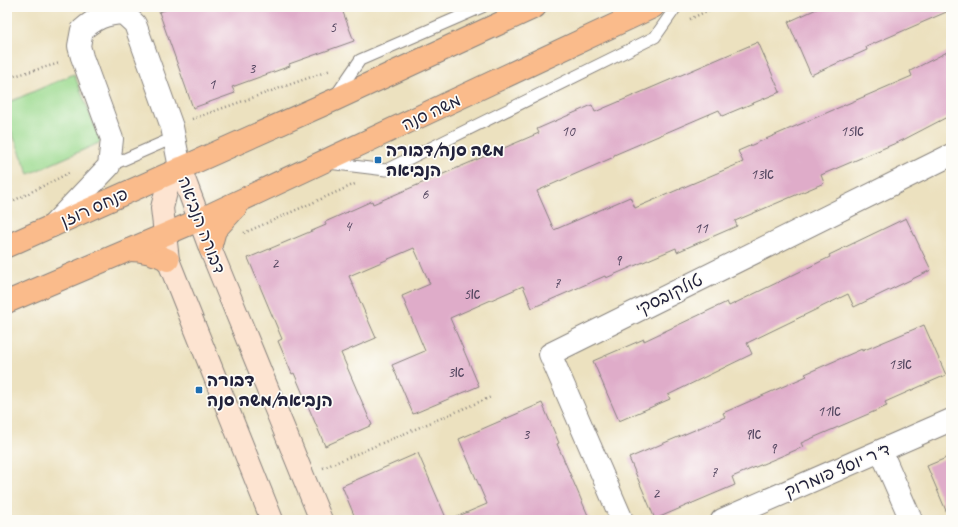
<svg xmlns="http://www.w3.org/2000/svg" width="958" height="527" viewBox="0 0 958 527" font-family="Caveat,'Playpen Sans Hebrew',sans-serif">
<style>
.green{fill:#9bda8f;stroke:#5e7e65}
.building{fill:#dfacc9}
.lines{fill:none;stroke-linecap:round;stroke-linejoin:round}
.lane-casing{stroke:#87827d;stroke-width:13}
.street-casing{stroke:#87827d;stroke-width:24}
.secondary-casing{stroke:#87827d;stroke-width:24}
.primary-casing{stroke:#87827d;stroke-width:24}
.path{stroke:#87827d;stroke-width:2.5;stroke-dasharray:1 3;stroke-linecap:butt}
.lane{stroke:#fff;stroke-width:11}
.street{stroke:#fff;stroke-width:22}
.secondary{stroke:#fde4d1;stroke-width:22}
.primary{stroke:#fabb8b;stroke-width:22}
.poi-dot{fill:#1f6fb2;stroke:#fdfcf7;stroke-width:1.5}
.labels{text-anchor:middle;stroke-width:3.5;stroke-linejoin:round;paint-order:stroke}
.number-label{font-size:15px;fill:#51445e}
.street-label{font-size:17px;fill:#22223b;stroke:#fdfcf7}
.poi-label{font-size:17px;font-weight:bold;fill:#22223b;stroke:#fdfcf7;text-anchor:start}
</style>
<rect width="100%" height="100%" fill="#fdfcf7"/>
<filter id="ink" filterUnits="userSpaceOnUse"><feTurbulence type="fractalNoise" baseFrequency=".025" numOctaves="2"/><feDisplacementMap in="SourceGraphic" scale="8" xChannelSelector="R" yChannelSelector="G"/><feConvolveMatrix kernelMatrix="1 2 1 2 8 2 1 2 1" color-interpolation-filters="sRGB"/></filter>
<filter id="wash" filterUnits="userSpaceOnUse"><feTurbulence type="fractalNoise" baseFrequency=".012" numOctaves="4" result="noise"/><feDisplacementMap in="SourceGraphic" scale="16" xChannelSelector="R" yChannelSelector="G"/><feGaussianBlur stdDeviation="0.9" result="paint"/><feColorMatrix in="noise" values="0 0 0 0 0 0 0 0 0 0 0 0 0 0 0 0 0 1.4 0 .05"/><feComposite in="paint" operator="in"/></filter>
<g filter="url(#wash)">
<rect width="100%" height="100%" fill="#ece1bf"/>
<!-- green -->
<path class="green" d="M74 74 101 142 29 174 7 121V103Z"/>
<g id="blocks">
<!-- building -->
<g class="building">
<path d="M174 7H341L354 41 289 64 290 66 232 87 235 93 193 108 159 12Z"/>
<path d="M821 7H951V10L866 47 867 50 811 75 788 22Z"/>
<path d="M758 42 780 92 722 116 719 110 614 155V157L537 191 554 230 630 197 635 208 743 162 738 151 912 76 910 71 951 50V115L903 140 821 175 824 183 735 221 737 226 677 252 676 248 606 278 605 276 532 308 523 286 450 318 479 386 413 414 392 365 425 351 402 296 430 284 414 248 349 276 376 338 341 353 372 425 325 446 294 373 292 374 278 341 282 339 248 258 326 225 325 222 372 201 373 204 539 133 537 129 592 105 595 112Z"/>
<path d="M906 218 931 270 854 307 848 294 747 343 752 354 668 395 670 399 619 421 593 361 644 339V341L727 302 729 306 830 257 829 255Z"/>
<path d="M924 325 946 375 885 402 887 406 801 443 803 447 732 477 735 485 655 519 629 458 725 417 723 413 807 376 805 374 862 349V351Z"/>
<path d="M542 403 559 443 557 444 590 520H449L487 504 459 439Z"/>
<path d="M418 453 447 520H356L342 486Z"/>
<path d="M951 456V520H950L927 466Z"/>
</g>
</g>
</g>
<g filter="url(#ink)">
<use href="#blocks" fill-opacity="0" stroke="#87827d" stroke-width="1"/>
<g class="lines">
<!-- lane casing -->
<g class="lane-casing">
<g id="lane">
<path d="M336 95 360 60 482 7"/>
<path d="M328 163 386 170 655 37 676 7"/>
<path d="M109 166 164 142 176 144"/>
</g>
</g>
<!-- street casing -->
<g class="street-casing">
<g id="street">
<path d="M52 226 109 166 112 139 82 57 79 46 82 30C96 18 105 14 123 13L135 24 172 127 180 168"/>
<path d="M881 451 911 520"/>
<path d="M622 520 550 354 951 155"/>
<path d="M722 520 951 420"/>
</g>
</g>
<!-- secondary casing -->
<g class="secondary-casing">
<g id="secondary">
<path d="M180 168 210 248 321 520"/>
<path d="M180 168 168 184 162 208 168 260 272 520"/>
</g>
</g>
<!-- primary casing -->
<g class="primary-casing">
<g id="primary">
<path d="M7 246 334 100 535 7"/>
<path d="M210 248 215 230 237 206"/>
<path d="M129 250C144 250 155 253 168 260"/>
<path d="M7 302 199 220 653 7"/>
</g>
</g>
<!-- path -->
<g class="path">
<path d="M690 19 715 7"/>
<path d="M7 78 60 63"/>
<path d="M192 119 331 70"/>
<path d="M7 204 69 173"/>
<path d="M244 233 355 184"/>
<path d="M323 468 491 397"/>
</g>
<!-- lane -->
<use href="#lane" class="lane"/>
<!-- street -->
<use href="#street" class="street"/>
<!-- secondary -->
<use href="#secondary" class="secondary"/>
<!-- primary -->
<use href="#primary" class="primary"/>
</g>
</g>
<!-- markers -->
<g class="poi-dot">
<rect x="374" y="156" width="8" height="8" rx="2"/>
<rect x="195" y="386" width="8" height="8" rx="2"/>
</g>
<g class="labels">
<!-- number labels -->
<g class="number-label">
<text x="333" y="32">5</text>
<text x="252" y="73">3</text>
<text x="212" y="89">1</text>
<text x="568" y="136">10</text>
<text x="852" y="136">15א</text>
<text x="762" y="179">13א</text>
<text x="425" y="199">6</text>
<text x="348" y="231">4</text>
<text x="701" y="233">11</text>
<text x="618" y="265">9</text>
<text x="275" y="268">2</text>
<text x="557" y="288">7</text>
<text x="472" y="299">5א</text>
<text x="900" y="369">13א</text>
<text x="456" y="377">3א</text>
<text x="829" y="416">11א</text>
<text x="526" y="439">3</text>
<text x="753" y="439">9א</text>
<text x="773" y="453">9</text>
<text x="714" y="477">7</text>
<text x="656" y="498">2</text>
</g>
<!-- street labels -->
<g class="street-label">
<text transform="translate(431 112) rotate(-25)" y="6">משה סנה</text>
<text transform="translate(94 207) rotate(-24)" y="6">פנחס רוזן</text>
<text transform="translate(202 225) rotate(69)" y="6">דבורה הנביאה</text>
<text transform="translate(669 294) rotate(-26)" y="6">טולקובסקי</text>
<text transform="translate(837 470) rotate(-23)" y="6">ד"ר יוסף פומרוק</text>
</g>
<!-- poi labels -->
<g class="poi-label">
<text x="386" y="156">משה סנה/דבורה<tspan x="386" dy="20">הנביאה</tspan></text>
<text x="207" y="386">דבורה<tspan x="207" dy="20">הנביאה/משה סנה</tspan></text>
</g>
</g>
<!-- margin -->
<rect width="958" height="527" fill="none" stroke="#fdfcf7" stroke-width="24"/>
</svg>
